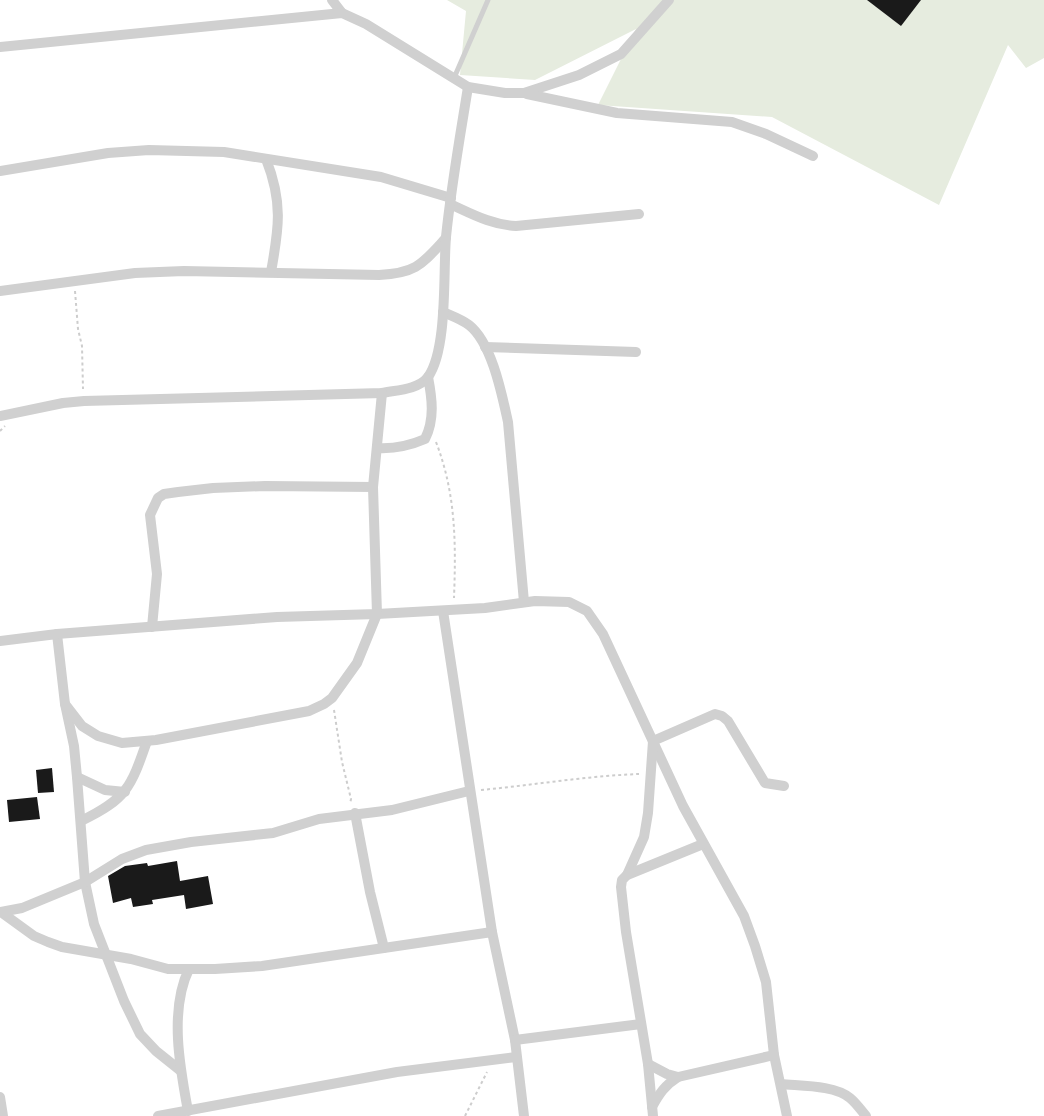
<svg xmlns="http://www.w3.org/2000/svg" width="1044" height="1116" viewBox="0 0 1044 1116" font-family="Montserrat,sans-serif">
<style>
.green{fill:#e6ecdf}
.building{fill:#1a1a1a}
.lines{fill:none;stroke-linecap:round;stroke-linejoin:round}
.path{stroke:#cdcdcd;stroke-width:2;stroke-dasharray:3 3;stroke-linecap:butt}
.lane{stroke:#d0d0d0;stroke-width:5}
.street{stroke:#d0d0d0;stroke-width:10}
</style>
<rect width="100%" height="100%" fill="#fff"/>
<!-- green -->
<path class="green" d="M447 0H1044V58L1026 68 1008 45 939 205 772 117 598 105 636 29 535 80 460 75 466 11Z"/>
<!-- building -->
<g class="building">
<path d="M867 0H921L901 26Z"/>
<path d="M52 768 54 792 38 793 36 770Z"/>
<path d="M37 797 40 819 9 822 7 800Z"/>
<path d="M177 861 180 881 208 876 213 904 186 909 184 895 152 900 153 904 133 907 131 898 113 903 108 876 125 866 147 863 148 866Z"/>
</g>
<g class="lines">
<!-- path -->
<g class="path">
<path d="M75 291 78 329 82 346 83 389"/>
<path d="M0 431 5 426"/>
<path d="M436 442C456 494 456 543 454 598"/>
<path d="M334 710 342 762 351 799 350 804"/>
<path d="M481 790C534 785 586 776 639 774"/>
<path d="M465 1116 487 1072"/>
</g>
<!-- lane -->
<path class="lane" d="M454 78 488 0"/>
<!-- street -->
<g class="street">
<path d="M332 0 342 13"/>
<path d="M0 47 342 13 366 24 468 87 505 93H524L579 75 621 54 669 0"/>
<path d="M527 94 617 113 732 122 766 134 813 156"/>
<path d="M266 159C283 202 279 228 271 272"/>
<path d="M0 171 108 153 149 150 224 152 381 177 451 198"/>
<path d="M450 204C472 214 492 225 516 226L639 214"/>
<path d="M0 291 135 273 184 271 379 275C417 273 422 264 446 238"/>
<path d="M443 312C452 316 461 319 469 325 492 343 502 395 508 422L524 602"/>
<path d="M485 347 636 352"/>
<path d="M0 416 63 403 84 401 382 393C396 390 418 390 428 377 448 349 443 271 446 237 451 187 460 137 468 87"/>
<path d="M377 448C395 449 409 446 425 439 435 419 432 398 428 377"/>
<path d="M443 611 492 932 515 1040 524 1116"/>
<path d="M152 627 157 574 150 515 158 498 164 494 178 492 213 488 265 486 373 487"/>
<path d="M57 634 65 704 74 746 77 777 85 882 94 924 124 1001 140 1034 156 1051 181 1071"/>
<path d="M0 641 57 634 277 617 377 614 485 608 535 601 569 602 587 611 603 634 683 806 744 916 755 946 766 982 774 1055 787 1116"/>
<path d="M65 704 82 726 98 736 122 743 156 740 309 711 324 704 332 698 357 663 377 614 373 487 382 393"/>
<path d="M77 777 105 790 125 792"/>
<path d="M355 813 370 892 384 948"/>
<path d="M81 821C127 799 131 787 147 741"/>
<path d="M627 875 644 837 648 813 653 741 715 714 722 716 728 721 765 783 784 786"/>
<path d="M0 912 22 908 85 882 122 859 146 850 191 842 273 833 319 819 392 810 469 791"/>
<path d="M1 912 34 936 48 942 62 947 131 959 168 969H215L262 966 492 932"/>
<path d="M515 1040 641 1024"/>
<path d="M648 1064 667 1074 678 1077 774 1055"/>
<path d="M781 1084C801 1086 835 1085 850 1098 856 1103 861 1110 866 1116"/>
<path d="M0 1097 3 1116"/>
<path d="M652 1107C659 1094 665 1085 678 1077"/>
<path d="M188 1111C180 1068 169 1010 189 969"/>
<path d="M158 1116 397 1072 516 1057"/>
<path d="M653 1116 648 1064 626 932 621 887 622 880 627 875 703 844"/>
</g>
</g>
</svg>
